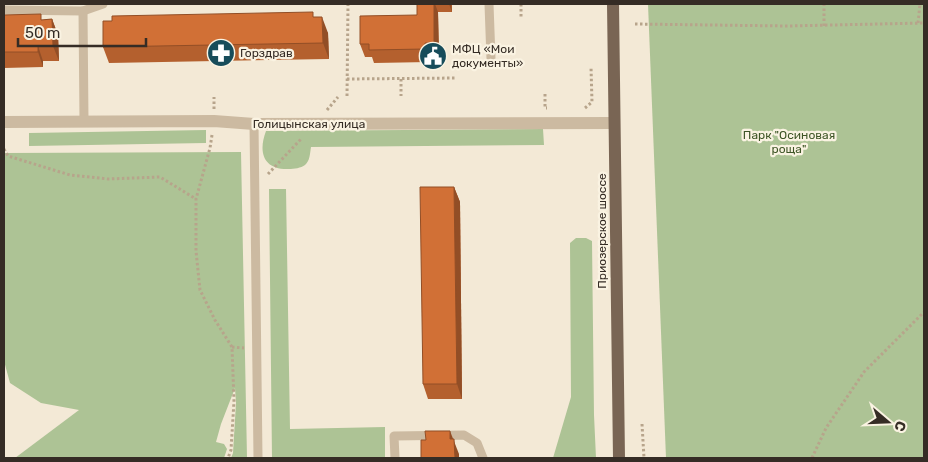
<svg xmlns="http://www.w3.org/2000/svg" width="928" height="462" viewBox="0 0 928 462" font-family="Rubik,sans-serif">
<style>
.green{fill:#adc395}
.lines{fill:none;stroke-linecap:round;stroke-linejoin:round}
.path{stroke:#b7a48b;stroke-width:3;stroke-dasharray:2.5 2.5;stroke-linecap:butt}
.lane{stroke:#ccbaa1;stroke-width:9}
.street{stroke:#ccbaa1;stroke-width:12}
.primary{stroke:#796554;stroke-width:12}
.wall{fill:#b4602e}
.shaded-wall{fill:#924e26}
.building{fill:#d17036;stroke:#924e26}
.labels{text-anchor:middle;stroke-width:4.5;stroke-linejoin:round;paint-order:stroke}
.poi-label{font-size:12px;fill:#352c25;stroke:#faf3e2;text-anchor:start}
.street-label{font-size:12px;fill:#352c25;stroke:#faf3e2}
.park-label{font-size:12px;fill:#3e5526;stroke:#faf3e2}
</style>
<rect width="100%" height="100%" fill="#f3e9d6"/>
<!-- green -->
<g class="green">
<path d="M648 4H924V458H666Z"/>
<path d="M543 129 544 145 311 147C310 153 310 161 305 165 301 168 294 169 289 169 263 170 258 152 266 131Z"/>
<path d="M206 130V143L29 146V133Z"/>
<path d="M241 152 247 458H231L233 453 236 403 235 388 221 424 216 442 224 444 227 449 224 458H15L79 410 41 403 10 383 4 361V153Z"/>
<path d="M269 189H286L290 429 385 427V458H272Z"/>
<path d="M576 238H586L592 241 594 415 596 458H553L571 397 570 243Z"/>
</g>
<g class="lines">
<!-- path -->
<g class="path">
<path d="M521 4V19"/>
<path d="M918 23 920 4"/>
<path d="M635 24 787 26 924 23"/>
<path d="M824 26V4"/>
<path d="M347 79 457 78"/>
<path d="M401 79V96"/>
<path d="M545 94V108H547"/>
<path d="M347 96 348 4"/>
<path d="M585 108 592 102 591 67"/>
<path d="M214 109V97"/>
<path d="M327 110 338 97"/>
<path d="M212 135 210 148 196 199V251L200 290 215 320 232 347 234 401 231 450 228 458"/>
<path d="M4 149 8 156 70 175 108 179 160 177 196 199"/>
<path d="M268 174 301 139"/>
<path d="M232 347 244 348"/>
<path d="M642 424 644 458"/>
<path d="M812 458 826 428 864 372 924 312"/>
</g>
<!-- lane -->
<g class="lane">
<path d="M489 4 491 59"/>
<path d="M4 10 83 11 103 4"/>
<path d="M83 11 84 121"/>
<path d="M254 124 258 458"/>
<path d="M395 458 394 436 464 435 477 443 483 458"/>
</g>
<!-- street -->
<path class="street" d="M4 122 214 121 254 124 614 123"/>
<!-- primary -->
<path class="primary" d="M613 4 619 458"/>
</g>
<!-- wall -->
<g class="wall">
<path d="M417 4H457V5H452V12H438L439 56H429V62L374 63 372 57H365L360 44 417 15Z"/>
<path d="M4 15 43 20 52 19 58 35 59 61H43V67L4 68Z"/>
<path d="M315 17 328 33 329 59 109 63 103 47Z"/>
<path d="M454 187 460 202 462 399H428L423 384Z"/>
</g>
<!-- shaded-wall -->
<g class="shaded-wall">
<path d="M434 4H435L438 12 439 56 434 43Z"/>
<path d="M449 4H451L452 12Z"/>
<path d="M322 17 328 33 329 59 323 43Z"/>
<path d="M52 19 58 35 59 61 53 46Z"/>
<path d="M425 43 429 56V62L425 49Z"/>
<path d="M38 46 43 61V67L38 52Z"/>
<path d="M454 187 460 202 462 399 457 384Z"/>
<path d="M450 431 459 454V458H455L450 439Z"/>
</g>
<!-- building -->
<g class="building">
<path d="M417 4H434V43H425V49L369 50V44H360V16L417 15Z"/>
<path d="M313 12V17H322L323 43 103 47V21H112V16Z"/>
<path d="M41 14V20L52 19 53 46H38V52H4V15Z"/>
<path d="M420 187H454L457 384H423Z"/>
<path d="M425 431H450V439H454L455 458H421V440H426Z"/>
</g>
<!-- icons -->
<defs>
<g id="pharmacy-disc" transform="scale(1.4375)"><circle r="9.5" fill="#174c5a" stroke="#faf3e2"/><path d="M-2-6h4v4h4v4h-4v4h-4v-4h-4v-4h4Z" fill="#fff"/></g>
<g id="civic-disc" transform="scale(1.4375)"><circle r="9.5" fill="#174c5a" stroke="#faf3e2"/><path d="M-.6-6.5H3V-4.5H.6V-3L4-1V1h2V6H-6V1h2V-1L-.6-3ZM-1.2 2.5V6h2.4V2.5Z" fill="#fff"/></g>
</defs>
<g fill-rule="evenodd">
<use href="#pharmacy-disc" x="221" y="53"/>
<use href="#civic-disc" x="433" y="56"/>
</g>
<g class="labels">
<!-- poi labels -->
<g class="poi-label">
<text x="452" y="53">МФЦ «Мои<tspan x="452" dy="14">документы»</tspan></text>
<text x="240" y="57">Горздрав</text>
</g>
<!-- street labels -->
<g class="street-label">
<text x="309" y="128">Голицынская улица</text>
<text transform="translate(602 231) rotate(-90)" y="4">Приозерское шоссе</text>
</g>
<!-- park labels -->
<g class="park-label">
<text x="789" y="139">Парк "Осиновая<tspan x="789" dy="14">роща"</tspan></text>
</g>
</g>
<!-- border -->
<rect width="928" height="462" fill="none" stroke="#352c25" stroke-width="10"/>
<!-- north arrow -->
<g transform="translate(888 422) rotate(109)" stroke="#faf3e2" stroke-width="4" paint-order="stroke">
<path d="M0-4L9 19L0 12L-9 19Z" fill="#352c25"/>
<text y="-8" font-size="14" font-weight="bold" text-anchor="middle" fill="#352c25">С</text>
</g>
<!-- scale -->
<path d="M18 38v8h128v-8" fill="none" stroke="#352c25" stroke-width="2.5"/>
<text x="25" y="38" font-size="15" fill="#352c25" stroke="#faf3e2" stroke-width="4" paint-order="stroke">50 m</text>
</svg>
